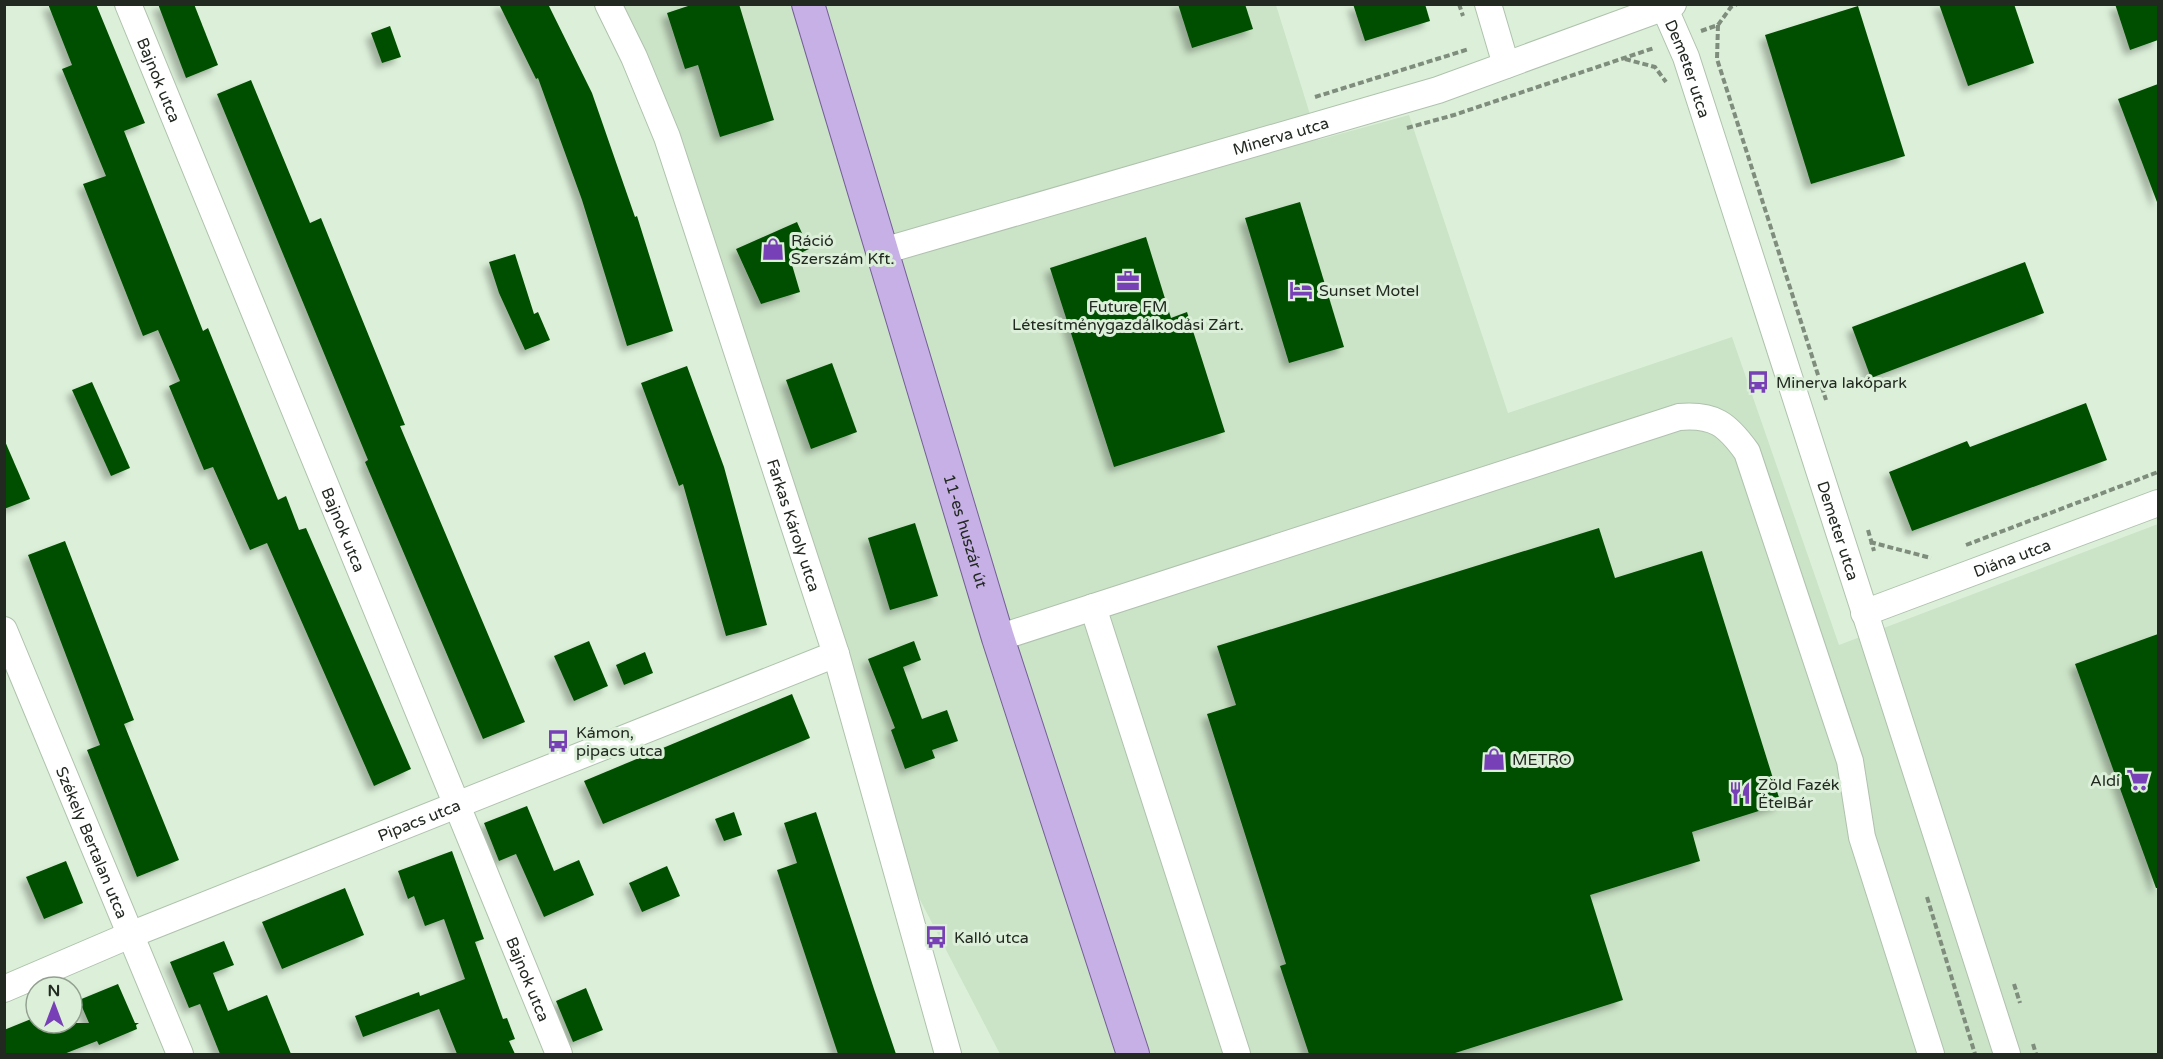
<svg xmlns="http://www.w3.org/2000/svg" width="2163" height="1059" viewBox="0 0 2163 1059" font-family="'Varela Round',sans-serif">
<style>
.built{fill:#cbe3c7}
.building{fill:#054f00;filter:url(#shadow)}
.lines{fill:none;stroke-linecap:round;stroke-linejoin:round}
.minor-casing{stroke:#afc2ad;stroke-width:28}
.major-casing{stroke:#745f96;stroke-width:34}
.path{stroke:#7f8d7d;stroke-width:4;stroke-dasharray:6 3;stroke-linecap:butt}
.minor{stroke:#fff;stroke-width:26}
.major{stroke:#c6b0e6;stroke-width:32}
.labels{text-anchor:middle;stroke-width:6;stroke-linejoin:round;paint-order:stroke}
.street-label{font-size:16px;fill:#222921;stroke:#dcf0d9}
.poi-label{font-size:16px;fill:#222921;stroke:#dcf0d9;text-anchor:start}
</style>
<defs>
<filter id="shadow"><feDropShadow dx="-5.5" dy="5.5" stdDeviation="3" flood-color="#0004"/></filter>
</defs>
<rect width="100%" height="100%" fill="#dcf0d9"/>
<!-- built -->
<path class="built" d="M619 5H1276L1318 140 1409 115 1508 413 1732 337 1839 645 2158 524V1054H1000L917 894 847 649Z"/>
<!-- building -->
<g class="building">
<path d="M48 4H96L145 123 124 131 203 331 208 328 278 500 286 496 299 530 306 528 411 769 374 786 267 543 250 550 213 467 204 470 169 386 180 381 158 330 143 336 83 184 106 176 62 69 72 65Z"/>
<path d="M158 4H194L218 65 186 78Z"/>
<path d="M499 4H548L592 93 635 217 637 216 673 331 627 346 582 200 538 78 536 79Z"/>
<path d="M694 4H739L774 120 720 137 698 65 685 69 667 13Z"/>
<path d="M1178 4H1245L1253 29 1192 48Z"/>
<path d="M1353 4H1425L1430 21 1365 41Z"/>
<path d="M1939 4H2014L2034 63 1968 86Z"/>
<path d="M2115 4H2158V40L2130 50Z"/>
<path d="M1858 6 1905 156 1811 184 1765 35Z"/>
<path d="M390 26 401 57 382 63 371 33Z"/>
<path d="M251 80 310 223 321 218 405 425 400 426 525 722 483 739 365 462 368 460 217 94Z"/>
<path d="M2158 84V201L2157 202 2118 99Z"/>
<path d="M1300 202 1344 347 1289 363 1245 218Z"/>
<path d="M797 222 809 249 790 258 800 292 761 304 736 249Z"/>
<path d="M1146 237 1171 318 1187 312 1225 432 1114 467 1050 268Z"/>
<path d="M515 254 534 314 538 312 550 340 525 350 499 293 489 262Z"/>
<path d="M2025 262 2044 313 1871 378 1852 327Z"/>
<path d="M832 363 857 432 811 449 786 380Z"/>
<path d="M687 366 724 467 767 625 726 636 683 484 679 486 641 383Z"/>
<path d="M92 382 130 468 111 476 72 390Z"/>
<path d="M2086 403 2107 460 1912 531 1889 472 1967 441 1970 447Z"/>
<path d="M4 439 30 499 4 509Z"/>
<path d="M915 523 938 596 890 610 868 538Z"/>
<path d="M1599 528 1615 578 1702 551 1781 804 1692 832 1700 861 1590 895 1623 1000 1452 1054H1309L1280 966 1286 964 1207 714 1236 705 1217 646Z"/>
<path d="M65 541 134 720 124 724 179 860 137 877 87 750 100 745 28 555Z"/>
<path d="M2158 634V888H2156L2075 664Z"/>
<path d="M589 641 608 686 574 701 554 656Z"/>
<path d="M914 641 921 660 903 667 922 719 947 710 958 741 932 750 935 758 905 769 891 730 895 728 868 659Z"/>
<path d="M645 652 653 673 624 685 616 665Z"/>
<path d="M792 694 810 738 603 824 584 781Z"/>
<path d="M527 806 554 871 579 860 594 895 544 917 516 854 499 861 484 823Z"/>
<path d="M734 812 742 835 724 841 715 819Z"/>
<path d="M816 812 874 989 896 1054H838L777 870 797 863 784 823Z"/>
<path d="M452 851 484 939 475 942 503 1019 507 1018 515 1039 509 1041 515 1054H457L439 1009 363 1037 355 1016 419 992 420 996 465 979 444 919 425 926 414 896 408 899 398 871Z"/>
<path d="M66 861 83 903 44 919 26 877Z"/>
<path d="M667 866 680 896 642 912 629 883Z"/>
<path d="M345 888 364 935 282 969 262 922Z"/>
<path d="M224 941 234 965 213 973 228 1011 267 995 291 1054H220L200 1004 189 1008 170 962Z"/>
<path d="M118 984 135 1023H139L136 1025 137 1029 99 1045 97 1041 64 1054H4V1030L36 1017V1023H89L79 1000Z"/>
<path d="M586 988 603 1030 573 1042 556 1001Z"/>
</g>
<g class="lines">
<!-- minor casing -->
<g class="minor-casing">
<g id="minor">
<path id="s1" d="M128 4 559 1054"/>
<path id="s2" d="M608 4 634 57 667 137 836 654 948 1054"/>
<path d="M1488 4 1506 65"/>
<path id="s3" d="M1665 9 1686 57 2007 1054"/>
<path id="s4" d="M883 251 1438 90 1673 4"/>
<path d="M1093 607 1237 1054"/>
<path id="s5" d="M1864 613 2158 503"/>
<path id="s6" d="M4 630 180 1054"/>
<path d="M998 638 1679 417C1714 414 1727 424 1747 452L1850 761 1862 837 1931 1054"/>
<path id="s7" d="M4 989 130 935 836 654"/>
</g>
</g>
<!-- major casing -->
<g class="major-casing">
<g id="major">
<path id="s8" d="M808 4 998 638 1133 1054"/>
</g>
</g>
<!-- path -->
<g class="path">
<path d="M1459 4 1463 16"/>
<path d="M1718 25 1717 59 1826 400"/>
<path d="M1701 31 1718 25 1731 7 1737 4"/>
<path d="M1625 59 1655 67 1666 82"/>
<path d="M1315 97 1469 49"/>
<path d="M1407 128 1454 115 1654 48"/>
<path d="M1868 530 1874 551"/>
<path d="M1870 542 1931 558"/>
<path d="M1966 545 2158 472"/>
<path d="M1927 897 1975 1054"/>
<path d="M2014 984 2020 1003"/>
<path d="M2033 1044 2036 1054"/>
</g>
<!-- minor -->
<use href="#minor" class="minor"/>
<!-- major -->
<use href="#major" class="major"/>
</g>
<!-- icons -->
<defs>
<g id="shop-bare" transform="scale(1.8)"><path d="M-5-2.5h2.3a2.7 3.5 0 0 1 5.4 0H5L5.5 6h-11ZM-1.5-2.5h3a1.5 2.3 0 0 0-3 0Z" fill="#7740b6" stroke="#dcf0d9" stroke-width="2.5" paint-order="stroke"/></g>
<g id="office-bare" transform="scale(1.8)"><path d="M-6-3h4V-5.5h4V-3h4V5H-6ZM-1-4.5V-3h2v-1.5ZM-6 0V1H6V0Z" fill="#7740b6" stroke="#dcf0d9" stroke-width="2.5" paint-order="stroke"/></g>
<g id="hotel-bare" transform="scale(1.8)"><path d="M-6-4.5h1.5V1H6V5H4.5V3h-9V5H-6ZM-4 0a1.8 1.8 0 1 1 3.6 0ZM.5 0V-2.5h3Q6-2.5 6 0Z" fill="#7740b6" stroke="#dcf0d9" stroke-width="2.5" paint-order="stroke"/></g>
<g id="bus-bare" transform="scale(1.8)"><path d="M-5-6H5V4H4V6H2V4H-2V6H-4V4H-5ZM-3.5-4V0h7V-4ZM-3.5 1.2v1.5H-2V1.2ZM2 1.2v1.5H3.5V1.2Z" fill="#7740b6" stroke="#dcf0d9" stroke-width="2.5" paint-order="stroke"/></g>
<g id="supermarket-bare" transform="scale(1.8)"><path d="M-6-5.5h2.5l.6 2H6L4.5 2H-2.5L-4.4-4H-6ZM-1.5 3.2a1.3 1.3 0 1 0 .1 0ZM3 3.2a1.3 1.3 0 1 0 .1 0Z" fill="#7740b6" stroke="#dcf0d9" stroke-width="2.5" paint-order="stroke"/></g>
<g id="restaurant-bare" transform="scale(1.8)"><path d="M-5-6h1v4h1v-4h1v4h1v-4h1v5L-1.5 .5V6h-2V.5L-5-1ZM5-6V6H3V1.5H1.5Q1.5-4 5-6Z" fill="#7740b6" stroke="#dcf0d9" stroke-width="2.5" paint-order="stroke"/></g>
</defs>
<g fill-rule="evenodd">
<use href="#shop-bare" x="773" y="249"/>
<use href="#office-bare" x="1128" y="281"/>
<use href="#hotel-bare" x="1301" y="290"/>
<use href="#bus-bare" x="1758" y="382"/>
<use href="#bus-bare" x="558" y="741"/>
<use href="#shop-bare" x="1494" y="759"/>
<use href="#supermarket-bare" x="2138" y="780"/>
<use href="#restaurant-bare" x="1740" y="793"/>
<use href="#bus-bare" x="936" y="937"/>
</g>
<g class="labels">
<!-- street labels -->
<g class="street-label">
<text dy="6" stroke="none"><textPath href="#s3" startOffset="64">Demeter utca</textPath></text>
<text dy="6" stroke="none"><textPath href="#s1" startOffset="82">Bajnok utca</textPath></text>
<text dy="6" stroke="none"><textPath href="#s4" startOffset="414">Minerva utca</textPath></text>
<text dy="6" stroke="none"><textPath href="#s2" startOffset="554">Farkas Károly utca</textPath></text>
<text dy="6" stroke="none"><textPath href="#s1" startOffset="568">Bajnok utca</textPath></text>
<text dy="6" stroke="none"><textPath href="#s8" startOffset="550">11-es huszár út</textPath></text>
<text dy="6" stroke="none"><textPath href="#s3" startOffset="550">Demeter utca</textPath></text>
<text dy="6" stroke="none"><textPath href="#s5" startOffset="158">Diána utca</textPath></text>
<text dy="6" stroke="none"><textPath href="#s7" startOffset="448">Pipacs utca</textPath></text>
<text dy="6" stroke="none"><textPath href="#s6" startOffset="230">Székely Bertalan utca</textPath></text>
<text dy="6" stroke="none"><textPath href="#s1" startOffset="1054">Bajnok utca</textPath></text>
</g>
<!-- poi labels -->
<g class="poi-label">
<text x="791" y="246">Ráció<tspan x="791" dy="18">Szerszám Kft.</tspan></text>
<text x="1319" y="296">Sunset Motel</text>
<text x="1128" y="312" text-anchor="middle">Future FM<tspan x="1128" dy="18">Létesítménygazdálkodási Zárt.</tspan></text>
<text x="1776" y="388">Minerva lakópark</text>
<text x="576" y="738">Kámon,<tspan x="576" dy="18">pipacs utca</tspan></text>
<text x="1512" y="765">METRO</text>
<text x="2120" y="786" text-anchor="end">Aldi</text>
<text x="1758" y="790">Zöld Fazék<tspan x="1758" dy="18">ÉtelBár</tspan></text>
<text x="954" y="943">Kalló utca</text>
</g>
</g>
<!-- border -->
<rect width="2163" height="1059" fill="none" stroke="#222921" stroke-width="12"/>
<!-- north arrow -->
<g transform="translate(54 1005)"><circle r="28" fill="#dcf0d9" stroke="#92a08f" stroke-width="1.5"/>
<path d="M0-4.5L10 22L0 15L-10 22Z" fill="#7740b6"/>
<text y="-9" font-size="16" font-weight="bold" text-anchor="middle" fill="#222921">N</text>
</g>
</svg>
